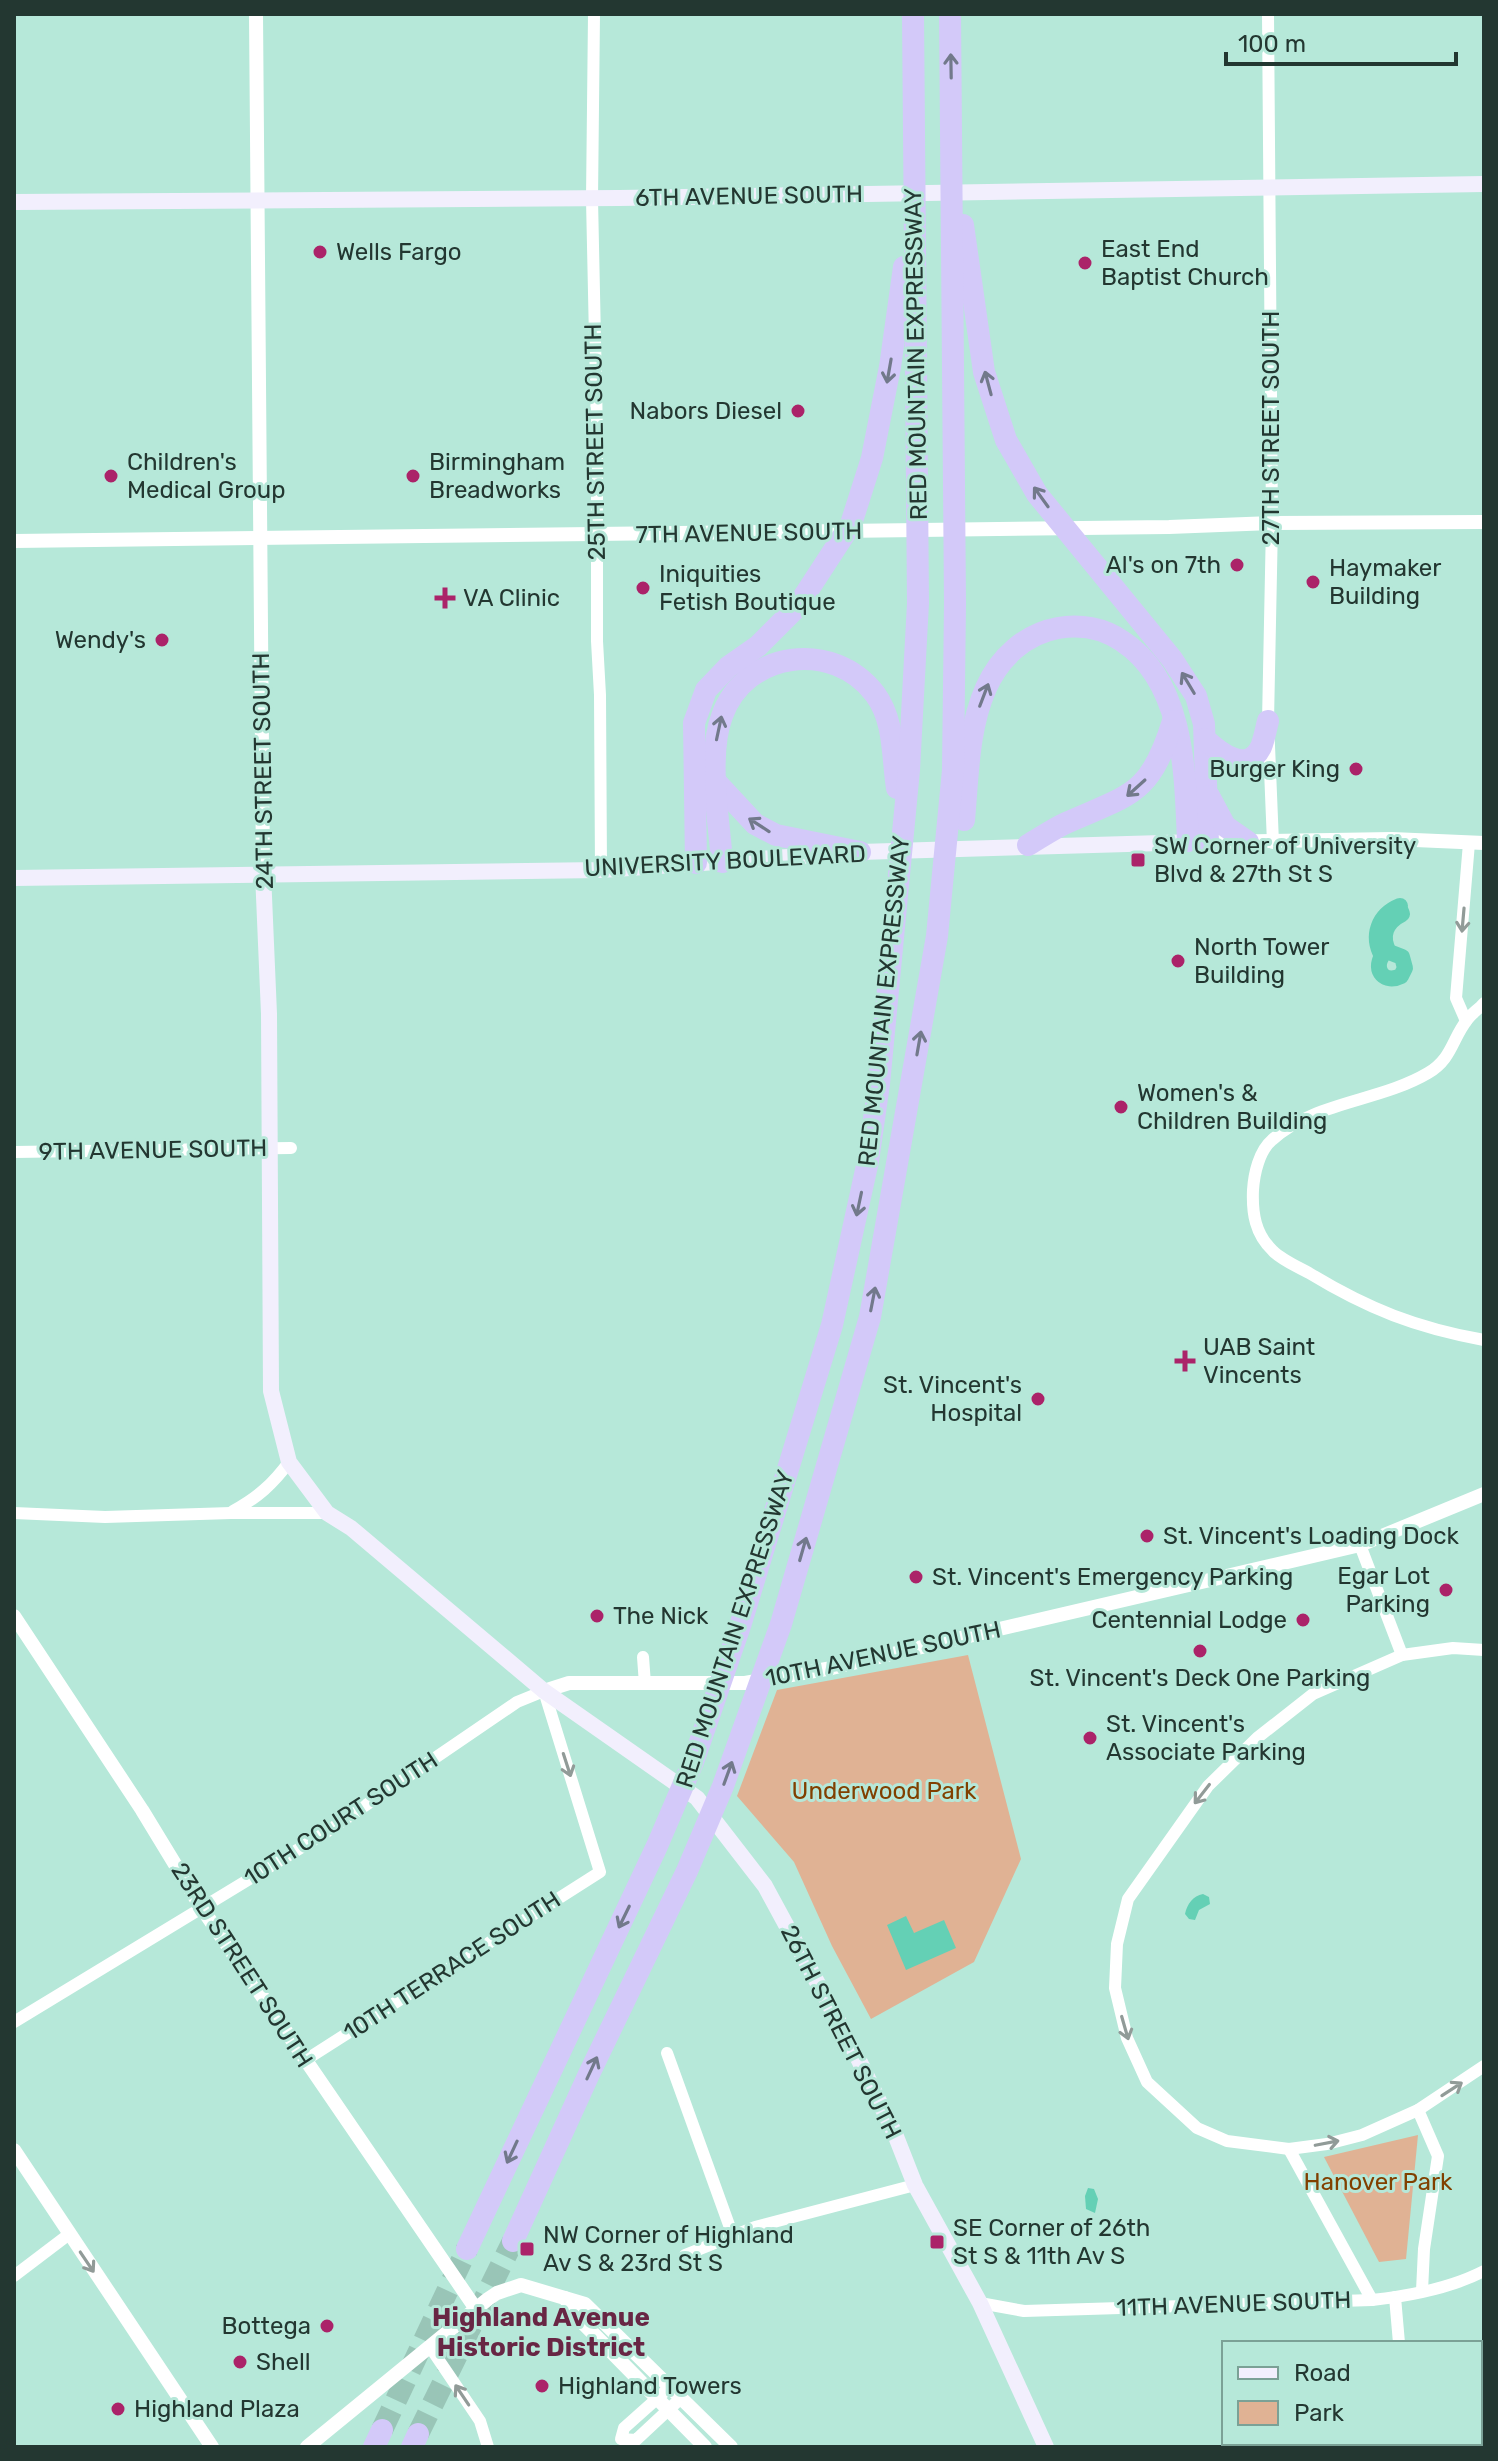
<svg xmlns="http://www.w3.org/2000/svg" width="1498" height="2461" viewBox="0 0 1498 2461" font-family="Rubik,sans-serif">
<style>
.green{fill:#e0b294}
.water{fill:#64d0b5}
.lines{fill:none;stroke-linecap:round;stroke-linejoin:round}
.canal{stroke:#64d0b5;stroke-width:16}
.motorway-tunnel{stroke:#99c5b7;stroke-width:22;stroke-dasharray:22 11;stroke-linecap:butt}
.minor{stroke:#fff;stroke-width:12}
.tertiary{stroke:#fff;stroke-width:14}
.secondary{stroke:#f2effd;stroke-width:16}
.motorway{stroke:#d3c9f9;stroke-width:22}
.oneway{stroke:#72798b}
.oneway2{stroke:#919b98}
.poi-dot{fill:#ab2369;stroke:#b6e8d9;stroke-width:3}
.labels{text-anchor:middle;stroke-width:6;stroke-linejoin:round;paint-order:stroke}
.street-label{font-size:24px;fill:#233731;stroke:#b6e8d9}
.poi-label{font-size:24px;fill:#233731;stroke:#b6e8d9;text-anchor:start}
.park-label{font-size:24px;fill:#814000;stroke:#b6e8d9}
.neighbourhood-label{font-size:26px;font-weight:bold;fill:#682644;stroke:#b6e8d9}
</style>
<rect width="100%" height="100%" fill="#b6e8d9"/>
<!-- green -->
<g class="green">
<path d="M968 1655 1021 1859 974 1962 871 2019 832 1946 794 1862 737 1796 777 1690Z"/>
<path d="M1418 2135 1406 2259 1379 2262 1324 2157Z"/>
</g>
<!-- water -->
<g class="water">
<path d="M1203 1894 1209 1897 1210 1904 1199 1910 1195 1920 1189 1919 1185 1914C1187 1904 1193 1896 1203 1894Z"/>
<path d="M906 1916 914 1933 944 1920 956 1948 906 1970 887 1925Z"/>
<path d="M1088 2188 1094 2189 1098 2199 1095 2213 1086 2209 1085 2196Z"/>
</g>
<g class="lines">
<!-- canal -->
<path class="canal" d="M1400 906C1378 915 1371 936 1382 956 1373 971 1385 984 1401 976L1405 968 1402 957 1389 952C1380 936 1386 922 1402 914L1400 909"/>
<!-- motorway-tunnel -->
<g class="motorway-tunnel">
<path d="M382 2430 467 2249"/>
<path d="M418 2434 513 2241"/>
</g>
<!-- minor -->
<g class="minor">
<path d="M594 14 592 199 597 433V641L600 695 601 870"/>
<path d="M1268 14 1272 523 1268 721 1273 843"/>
<path d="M1484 1003C1479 1009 1471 1014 1467 1020 1452 1039 1452 1059 1428 1073 1379 1102 1315 1101 1272 1140 1259 1151 1254 1174 1253 1190 1252 1213 1255 1234 1273 1251 1282 1260 1298 1267 1309 1273 1368 1309 1417 1328 1484 1340"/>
<path d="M1466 1021 1456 998 1469 843"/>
<path d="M14 1152 291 1148"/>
<path d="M233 1511C257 1498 273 1484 289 1462"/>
<path d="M14 1513 105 1517 231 1513H327"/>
<path d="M1360 1545 1402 1655"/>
<path d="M1484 1650 1453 1648 1402 1655 1313 1694 1257 1738 1208 1786 1128 1899 1117 1944 1115 1988 1127 2038 1147 2082 1197 2128 1227 2141 1289 2149 1327 2144 1362 2135 1418 2110 1484 2066"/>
<path d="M643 1657 645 1684"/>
<path d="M14 2022 325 1833 517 1702 544 1691 600 1872 304 2061"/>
<path d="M667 2053 733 2236"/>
<path d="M1418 2110 1438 2156 1424 2249 1422 2291"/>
<path d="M1289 2149 1372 2300"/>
<path d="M685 2255 755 2227 915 2185"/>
<path d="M14 2276 68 2235"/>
<path d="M1395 2297 1399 2343"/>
<path d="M980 2303 1024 2311 1372 2300C1409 2296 1451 2288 1484 2271"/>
<path d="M430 2347 480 2421 488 2447"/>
<path d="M670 2387 624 2428 621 2439 636 2440 681 2398"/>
<path d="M1411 2443V2447"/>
</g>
<!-- tertiary -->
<g class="tertiary">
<path d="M256 14 263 873"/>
<path d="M14 541 1169 527 1272 523 1484 522"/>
<path d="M1208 842 1392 839 1484 843"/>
<path d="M14 1616 142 1810 201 1907 476 2309"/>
<path d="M544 1691 569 1683H745L832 1668 1360 1545 1484 1494"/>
<path d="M14 2150 212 2447"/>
<path d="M565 2298 575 2315 705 2447"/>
<path d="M307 2447 488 2299 497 2293 521 2285 585 2304 731 2447"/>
</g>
<!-- secondary -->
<g class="secondary">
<path d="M14 202 619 198 1484 184"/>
<path d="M263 873 269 1014 271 1391 289 1462 327 1513 351 1528 544 1691 697 1798 765 1886 855 2052 895 2134 915 2185 980 2303 1046 2447"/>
<path d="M14 878 601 870 860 852 1196 842"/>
</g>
<!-- motorway -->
<g class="motorway">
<path d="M963 225 984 372 1006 440 1037 494 1172 659 1196 696 1204 724 1208 842"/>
<path d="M1205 739C1219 752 1247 775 1261 747 1264 740 1266 729 1268 721"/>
<path d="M716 782 755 824 776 835 860 852"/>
<path d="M1209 796 1225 826 1248 842"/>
<path d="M964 820C968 777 968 728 986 688 999 658 1025 634 1058 628 1080 624 1103 628 1122 641 1185 682 1185 774 1188 841"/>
<path d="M1028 845C1040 838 1053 829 1066 823 1131 794 1150 796 1173 721"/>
<path d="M722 862C719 819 707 756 722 716 745 651 833 639 875 694 895 721 892 756 897 788"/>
<path d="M696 863 694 723 706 690 728 667 758 646 797 607 851 524 872 458 890 367 904 267"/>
<path d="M513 2241 589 2074 687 1871 723 1786 781 1624 870 1317 937 936 953 770 955 603 950 14"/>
<path d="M467 2249 657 1846 693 1762 740 1626 832 1325 868 1161 879 1084 909 770 918 603 913 14"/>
<path d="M374 2447 382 2430"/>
<path d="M412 2447 418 2434"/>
</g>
</g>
<!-- one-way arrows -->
<defs><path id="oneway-shaft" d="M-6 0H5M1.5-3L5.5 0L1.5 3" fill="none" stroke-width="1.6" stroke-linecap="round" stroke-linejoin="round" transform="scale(2)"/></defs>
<g class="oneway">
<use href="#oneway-shaft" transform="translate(951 66) rotate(-91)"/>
<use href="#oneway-shaft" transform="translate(889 371) rotate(100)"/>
<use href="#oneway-shaft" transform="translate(988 383) rotate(-105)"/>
<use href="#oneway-shaft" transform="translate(1041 497) rotate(-126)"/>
<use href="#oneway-shaft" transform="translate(1188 683) rotate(-121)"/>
<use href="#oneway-shaft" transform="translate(984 695) rotate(-69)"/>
<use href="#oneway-shaft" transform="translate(719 728) rotate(-78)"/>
<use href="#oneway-shaft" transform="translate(1136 788) rotate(138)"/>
<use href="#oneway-shaft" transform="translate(759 825) rotate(-147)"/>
<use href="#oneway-shaft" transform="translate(919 1043) rotate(-80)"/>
<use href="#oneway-shaft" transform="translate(859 1204) rotate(102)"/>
<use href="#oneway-shaft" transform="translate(873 1299) rotate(-79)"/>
<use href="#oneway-shaft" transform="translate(803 1549) rotate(-74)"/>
<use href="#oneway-shaft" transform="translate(728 1773) rotate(-70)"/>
<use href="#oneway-shaft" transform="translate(624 1917) rotate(116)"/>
<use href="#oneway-shaft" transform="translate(592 2068) rotate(-65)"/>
<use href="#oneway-shaft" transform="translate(512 2152) rotate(115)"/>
</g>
<g class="oneway2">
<use href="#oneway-shaft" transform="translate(1463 920) rotate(95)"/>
<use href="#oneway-shaft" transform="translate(567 1765) rotate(72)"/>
<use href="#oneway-shaft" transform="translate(1202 1794) rotate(128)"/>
<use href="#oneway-shaft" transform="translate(1125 2028) rotate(74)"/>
<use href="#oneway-shaft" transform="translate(1452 2089) rotate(-33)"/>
<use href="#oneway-shaft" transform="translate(1327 2143) rotate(-11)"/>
<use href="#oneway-shaft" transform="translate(87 2262) rotate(56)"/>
<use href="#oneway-shaft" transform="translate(462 2395) rotate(-124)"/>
</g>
<!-- markers -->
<g class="poi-dot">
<circle cx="320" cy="252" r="8"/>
<circle cx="1085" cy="263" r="8"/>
<circle cx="798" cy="411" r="8"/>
<circle cx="111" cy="476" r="8"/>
<circle cx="413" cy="476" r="8"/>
<circle cx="1237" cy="565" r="8"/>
<circle cx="1313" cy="582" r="8"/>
<circle cx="643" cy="588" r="8"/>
<path d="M441 586h8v8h8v8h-8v8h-8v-8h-8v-8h8z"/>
<circle cx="162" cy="640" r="8"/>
<circle cx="1356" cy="769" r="8"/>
<rect x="1130" y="852" width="16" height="16" rx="4"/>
<circle cx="1178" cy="961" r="8"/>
<circle cx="1121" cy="1107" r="8"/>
<path d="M1181 1349h8v8h8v8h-8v8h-8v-8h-8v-8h8z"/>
<circle cx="1038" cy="1399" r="8"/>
<circle cx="1147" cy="1536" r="8"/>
<circle cx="916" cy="1577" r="8"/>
<circle cx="1446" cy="1590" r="8"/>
<circle cx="597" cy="1616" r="8"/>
<circle cx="1303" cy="1620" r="8"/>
<circle cx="1200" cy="1651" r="8"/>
<circle cx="1090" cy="1738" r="8"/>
<rect x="929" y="2234" width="16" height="16" rx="4"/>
<rect x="519" y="2241" width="16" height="16" rx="4"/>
<circle cx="327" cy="2326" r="8"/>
<circle cx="240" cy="2362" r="8"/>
<circle cx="542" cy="2386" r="8"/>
<circle cx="118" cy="2409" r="8"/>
</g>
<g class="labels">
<!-- street labels -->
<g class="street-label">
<text transform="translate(749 196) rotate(-1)" y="8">6TH AVENUE SOUTH</text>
<text transform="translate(916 354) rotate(-91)" y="8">RED MOUNTAIN EXPRESSWAY</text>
<text transform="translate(1271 428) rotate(-90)" y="8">27TH STREET SOUTH</text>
<text transform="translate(595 442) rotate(-91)" y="8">25TH STREET SOUTH</text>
<text transform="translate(749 533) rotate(-1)" y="8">7TH AVENUE SOUTH</text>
<text transform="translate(263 771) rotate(-91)" y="8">24TH STREET SOUTH</text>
<text transform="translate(725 861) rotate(-3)" y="8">UNIVERSITY BOULEVARD</text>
<text transform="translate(884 1001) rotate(-84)" y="8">RED MOUNTAIN EXPRESSWAY</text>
<text transform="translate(153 1150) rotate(-1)" y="8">9TH AVENUE SOUTH</text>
<text transform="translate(735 1629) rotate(-72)" y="8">RED MOUNTAIN EXPRESSWAY</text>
<text transform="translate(883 1654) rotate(-12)" y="8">10TH AVENUE SOUTH</text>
<text transform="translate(341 1819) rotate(-33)" y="8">10TH COURT SOUTH</text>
<text transform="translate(242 1965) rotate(57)" y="8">23RD STREET SOUTH</text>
<text transform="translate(452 1966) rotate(-33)" y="8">10TH TERRACE SOUTH</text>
<text transform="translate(841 2032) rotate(63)" y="8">26TH STREET SOUTH</text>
<text transform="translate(1234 2304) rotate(-2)" y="8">11TH AVENUE SOUTH</text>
</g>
<!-- poi labels -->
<g class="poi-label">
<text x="1101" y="257">East End<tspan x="1101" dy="28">Baptist Church</tspan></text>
<text x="336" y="260">Wells Fargo</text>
<text x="782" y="419" text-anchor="end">Nabors Diesel</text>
<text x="127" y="470">Children's<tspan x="127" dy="28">Medical Group</tspan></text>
<text x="429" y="470">Birmingham<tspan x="429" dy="28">Breadworks</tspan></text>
<text x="1221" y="573" text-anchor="end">Al's on 7th</text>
<text x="1329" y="576">Haymaker<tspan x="1329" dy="28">Building</tspan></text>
<text x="659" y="582">Iniquities<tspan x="659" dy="28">Fetish Boutique</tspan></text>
<text x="463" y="606">VA Clinic</text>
<text x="146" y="648" text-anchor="end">Wendy's</text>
<text x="1340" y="777" text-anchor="end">Burger King</text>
<text x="1154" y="854">SW Corner of University<tspan x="1154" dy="28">Blvd &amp; 27th St S</tspan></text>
<text x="1194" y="955">North Tower<tspan x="1194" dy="28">Building</tspan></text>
<text x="1137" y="1101">Women's &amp;<tspan x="1137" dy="28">Children Building</tspan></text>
<text x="1203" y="1355">UAB Saint<tspan x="1203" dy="28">Vincents</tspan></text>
<text x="1022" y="1393" text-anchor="end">St. Vincent's<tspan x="1022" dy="28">Hospital</tspan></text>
<text x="1163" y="1544">St. Vincent's Loading Dock</text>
<text x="1430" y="1584" text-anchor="end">Egar Lot<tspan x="1430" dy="28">Parking</tspan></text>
<text x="932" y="1585">St. Vincent's Emergency Parking</text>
<text x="613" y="1624">The Nick</text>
<text x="1287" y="1628" text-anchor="end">Centennial Lodge</text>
<text x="1200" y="1686" text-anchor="middle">St. Vincent's Deck One Parking</text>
<text x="1106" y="1732">St. Vincent's<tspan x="1106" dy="28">Associate Parking</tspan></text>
<text x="953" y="2236">SE Corner of 26th<tspan x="953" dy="28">St S &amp; 11th Av S</tspan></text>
<text x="543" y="2243">NW Corner of Highland<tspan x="543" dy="28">Av S &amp; 23rd St S</tspan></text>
<text x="311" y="2334" text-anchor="end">Bottega</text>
<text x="256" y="2370">Shell</text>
<text x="558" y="2394">Highland Towers</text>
<text x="134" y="2417">Highland Plaza</text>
</g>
<!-- park labels -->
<g class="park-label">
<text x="884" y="1799">Underwood Park</text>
<text x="1378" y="2190">Hanover Park</text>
</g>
<!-- neighbourhood labels -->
<g class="neighbourhood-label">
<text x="541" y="2326">Highland Avenue<tspan x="541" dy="30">Historic District</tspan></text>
</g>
</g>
<!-- border -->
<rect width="1498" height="2461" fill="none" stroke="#233731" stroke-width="32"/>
<!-- legend -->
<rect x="1222" y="2341" width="260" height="104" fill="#b6e8d9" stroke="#7ba196" stroke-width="2"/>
<rect x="1238" y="2367" width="40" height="12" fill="#f2effd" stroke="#7ba196" stroke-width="2"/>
<text x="1294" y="2381" font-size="24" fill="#233731">Road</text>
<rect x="1238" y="2401" width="40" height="24" fill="#e0b294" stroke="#7ba196" stroke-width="2"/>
<text x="1294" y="2421" font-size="24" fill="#233731">Park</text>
<!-- scale -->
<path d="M1226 52v12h230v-12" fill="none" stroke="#233731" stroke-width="4"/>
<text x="1238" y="52" font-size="24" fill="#233731" stroke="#b6e8d9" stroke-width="6" paint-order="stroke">100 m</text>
</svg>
